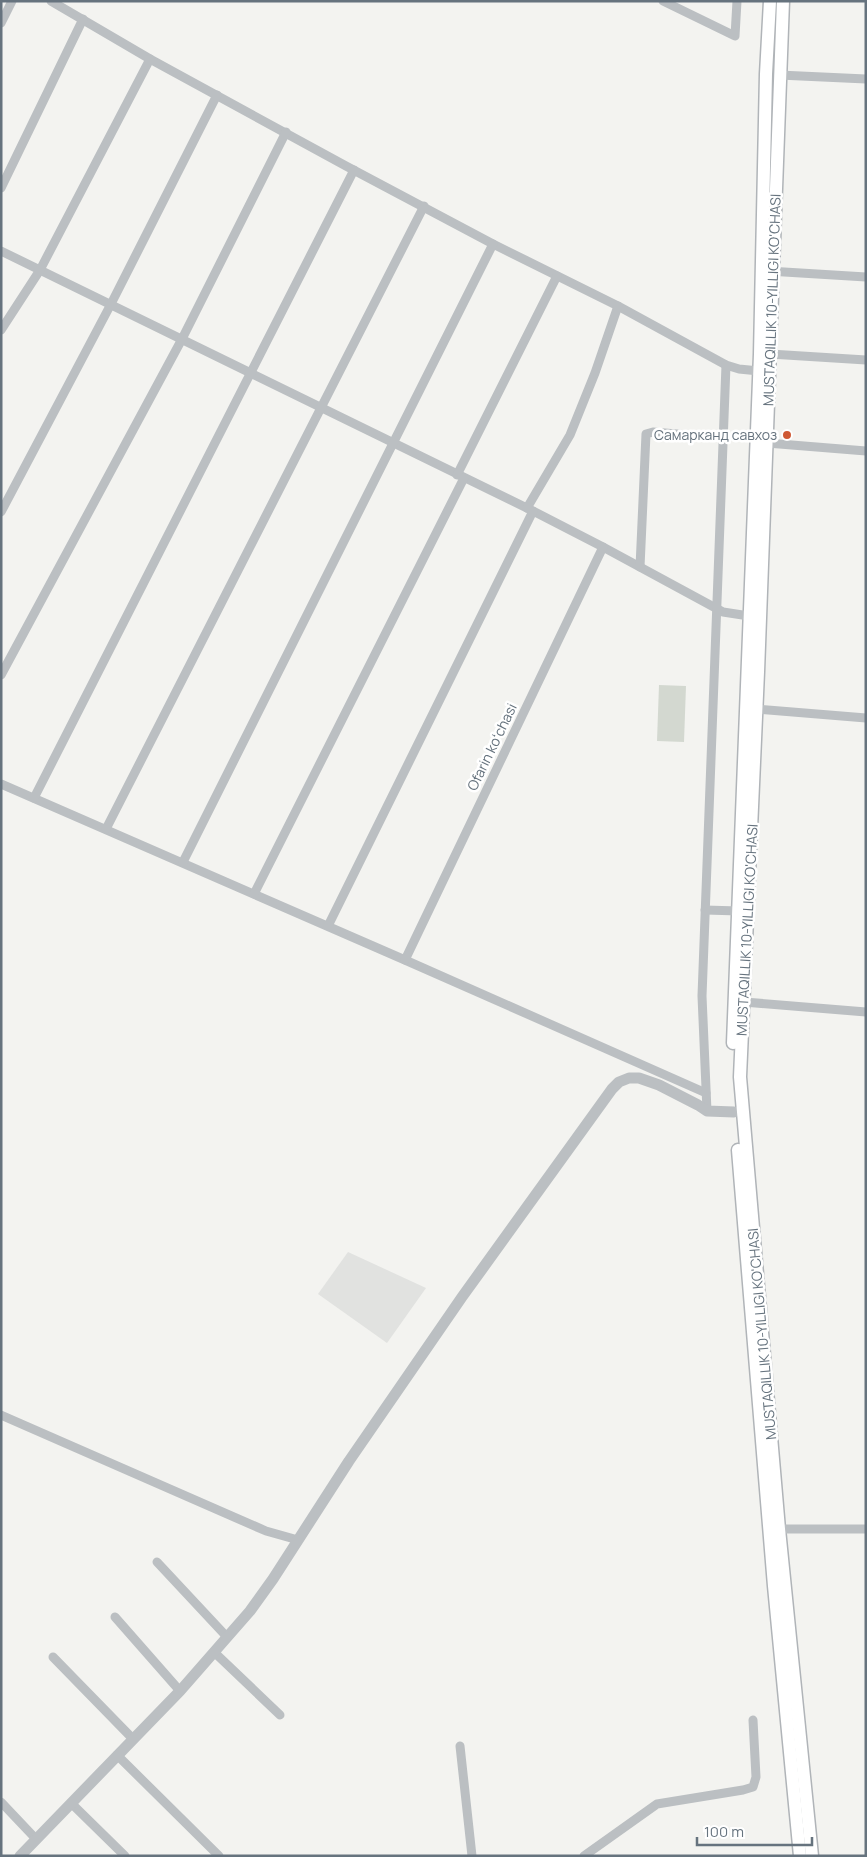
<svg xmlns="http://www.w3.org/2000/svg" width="867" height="1857" viewBox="0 0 867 1857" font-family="Manrope,sans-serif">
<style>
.built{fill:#e1e2e0}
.green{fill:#d3d8d0}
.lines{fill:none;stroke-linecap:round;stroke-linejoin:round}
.secondary-casing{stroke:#b0b4b8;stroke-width:15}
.minor{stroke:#bbbfc2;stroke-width:9}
.tertiary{stroke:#bbbfc2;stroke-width:11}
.secondary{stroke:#fff;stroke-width:12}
.poi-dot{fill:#cf5934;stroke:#fff;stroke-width:2}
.labels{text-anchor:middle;stroke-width:5;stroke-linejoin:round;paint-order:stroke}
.street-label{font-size:14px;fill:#66737e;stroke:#fff}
.poi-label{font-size:14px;fill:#66737e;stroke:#fff;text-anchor:end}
</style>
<rect width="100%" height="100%" fill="#f3f3f0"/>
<!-- built -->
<path class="built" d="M348 1252 426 1288 387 1343 318 1294Z"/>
<!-- green -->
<path class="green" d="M659 685 686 686 684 742 657 741Z"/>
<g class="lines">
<!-- secondary casing -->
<g class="secondary-casing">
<g id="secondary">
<path d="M783 1 758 672 740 1077 779 1529 812 1856"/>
<path d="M733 1043 760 354 766 74 770 1"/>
<path d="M738 1150 774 1586 800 1856"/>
</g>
</g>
<!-- minor -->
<g class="minor">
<path d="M51 1 150 59 346 166 493 244 618 306 726 365 739 369 759 371"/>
<path d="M663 1 735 36 737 1"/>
<path d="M1 23 12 1"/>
<path d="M779 75 866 79"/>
<path d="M1 188 83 19"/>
<path d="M1 251 533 511 603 547 723 612 749 616"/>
<path d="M768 271 866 277"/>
<path d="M1 330 40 270 150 59"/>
<path d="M770 354 866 360"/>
<path d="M767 443 866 451"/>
<path d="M457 475 557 276"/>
<path d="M527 508 570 435 595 373 618 306"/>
<path d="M1 512 111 304 217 95"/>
<path d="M640 567 646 434 653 432 724 438"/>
<path d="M1 675 182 339 286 132"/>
<path d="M756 709 866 718"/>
<path d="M1 784 405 960 706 1093"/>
<path d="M34 798 354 170"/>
<path d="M106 829 424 206"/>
<path d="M183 862 493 244"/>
<path d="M254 894 464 478"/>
<path d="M705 910 739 911"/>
<path d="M328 926 533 511"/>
<path d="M405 960 603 547"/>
<path d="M744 1002 866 1012"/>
<path d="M707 1111 702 996 726 365"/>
<path d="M1 1415 266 1531 298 1540"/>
<path d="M775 1529H866"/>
<path d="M157 1562 227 1637"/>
<path d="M115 1617 180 1691"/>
<path d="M214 1652 280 1715"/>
<path d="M53 1657 133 1739"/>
<path d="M460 1746 472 1856"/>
<path d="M117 1755 219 1856"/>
<path d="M1 1802 36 1839"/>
<path d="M71 1803 125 1856"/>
<path d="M584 1856 657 1804 743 1790 753 1787 756 1777 753 1720"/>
</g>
<!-- tertiary -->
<path class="tertiary" d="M20 1856 180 1691 250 1611 273 1579 349 1461 462 1297 612 1089 619 1082 629 1078H639L659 1085 698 1105 707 1111 734 1112"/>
<!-- secondary -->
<use href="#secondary" class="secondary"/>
</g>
<!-- markers -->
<circle class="poi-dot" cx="787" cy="435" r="5"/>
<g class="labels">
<!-- street labels -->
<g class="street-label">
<text transform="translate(772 300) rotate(-88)" y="5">MUSTAQILLIK 10-YILLIGI KO'CHASI</text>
<text transform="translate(492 747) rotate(-64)" y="5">Ofarin koʻchasi</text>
<text transform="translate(747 930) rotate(-87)" y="5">MUSTAQILLIK 10-YILLIGI KO'CHASI</text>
<text transform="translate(762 1334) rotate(-95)" y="5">MUSTAQILLIK 10-YILLIGI KO'CHASI</text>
</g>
<!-- poi labels -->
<g class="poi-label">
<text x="777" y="440">Самарканд савхоз</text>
</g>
</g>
<!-- border -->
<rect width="867" height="1857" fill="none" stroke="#66737e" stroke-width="5"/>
<!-- scale -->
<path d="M697 1837v8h115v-8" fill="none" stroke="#66737e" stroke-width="2.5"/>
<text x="704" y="1837" font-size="15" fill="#66737e" stroke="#ffffff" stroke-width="4" paint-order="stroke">100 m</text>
</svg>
